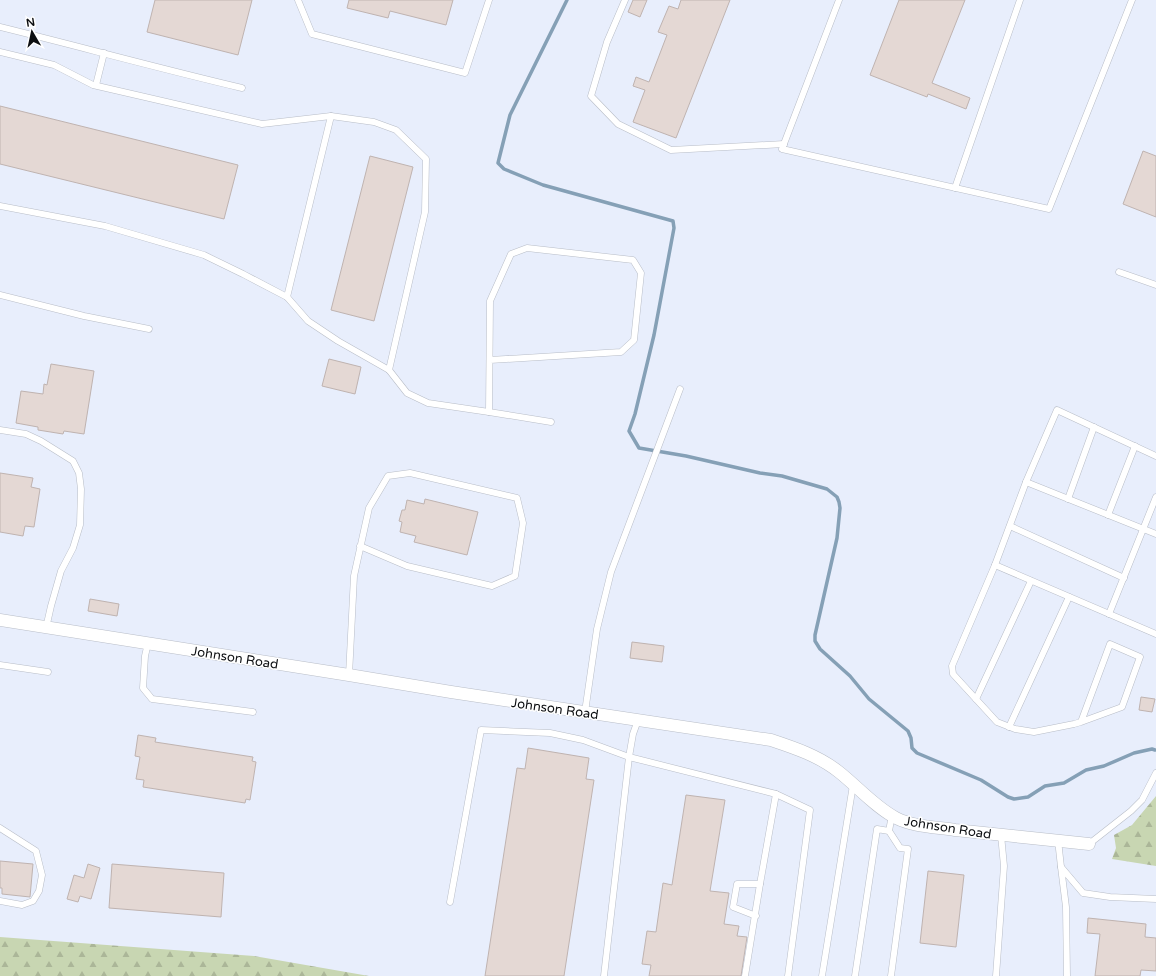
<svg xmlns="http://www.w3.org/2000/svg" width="1156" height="976" viewBox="0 0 1156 976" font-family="'Varela Round',sans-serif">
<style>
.built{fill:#e8eefc}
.forest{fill:url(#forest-firs)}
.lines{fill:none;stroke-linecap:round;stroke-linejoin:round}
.stream{stroke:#85a0b6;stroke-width:3.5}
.building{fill:#e4d8d4;stroke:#bfb3b0}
.lane-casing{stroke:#b8bdc7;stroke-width:7}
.street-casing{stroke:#b8bdc7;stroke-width:13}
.lane{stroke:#fff;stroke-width:6}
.street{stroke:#fff;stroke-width:12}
.labels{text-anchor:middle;stroke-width:3;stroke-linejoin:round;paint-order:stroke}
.street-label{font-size:13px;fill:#0c0e11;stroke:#fff}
</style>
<defs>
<pattern id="forest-firs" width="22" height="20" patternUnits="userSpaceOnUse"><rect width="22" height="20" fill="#c8d6b2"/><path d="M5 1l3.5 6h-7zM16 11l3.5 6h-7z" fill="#abb698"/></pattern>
</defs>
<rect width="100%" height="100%" fill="#f4f7fd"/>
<!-- built -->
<rect class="built" x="0" y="0" width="1156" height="976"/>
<!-- forest -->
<g class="forest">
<path d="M1156 796V866L1112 859 1116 848 1114 835 1132 825Z"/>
<path d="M0 937 254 956 369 976H0Z"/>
</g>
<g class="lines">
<!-- stream -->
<path class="stream" d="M567 0 510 115 498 163 504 169 543 185 673 221 674 228 654 335 635 414 629 431 639 448 686 456 760 473 782 476 827 489 837 497 839 502 840 508 837 538 815 635V641L820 649 850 676 869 699 908 731 911 738 912 748 917 753 981 780 1008 797 1014 799 1028 797 1045 786 1064 783 1086 770 1104 766 1134 753 1152 749 1155 750"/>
</g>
<!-- building -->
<g class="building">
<path d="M155 0H252L238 55 147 32Z"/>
<path d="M349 0H453L446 25 390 11 388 18 347 8Z"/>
<path d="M633 0H647L640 17 628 12Z"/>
<path d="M681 0H730L676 138 633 122 645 90 633 86 636 77 649 82 667 35 658 32 669 6 678 9Z"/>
<path d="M899 0H965L932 83 970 98 966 109 928 94 927 97 870 75Z"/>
<path d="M0 106 238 165 224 219 0 164Z"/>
<path d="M1143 151 1156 156V217L1123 204Z"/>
<path d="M370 156 413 167 374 321 331 310Z"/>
<path d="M329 359 361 367 355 394 322 386Z"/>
<path d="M51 364 94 371 84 434 64 431 63 434 38 430V427L16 423 21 391 43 394 44 384 47 385Z"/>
<path d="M0 473 33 478 31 487 40 489 34 527 25 526 23 536 0 532Z"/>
<path d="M425 499 478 512 467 555 414 542 416 536 400 532 402 522 399 521 402 510H405L407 500 424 504Z"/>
<path d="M90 599 119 604 117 616 88 611Z"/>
<path d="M632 642 664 646 662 662 630 658Z"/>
<path d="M1141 697 1155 699 1152 712 1139 710Z"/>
<path d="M138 735 156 738 155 742 253 757 252 761 256 762 250 800 246 799 245 803 143 787 144 780 136 779 140 757 135 756Z"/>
<path d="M528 748 589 758 586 779 594 780 564 976H485L517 768 525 769Z"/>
<path d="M686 795 725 800 710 891 729 893 724 924 739 926 737 936 747 937 741 976H649L651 965 642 964 647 931 656 932 663 883 672 885Z"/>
<path d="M0 861 33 864 30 897 2 894V888H0Z"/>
<path d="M88 864 100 868 91 899 80 896 78 902 67 899 74 875 84 878Z"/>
<path d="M112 864 224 873 221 917 109 908Z"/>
<path d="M928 871 964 875 956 947 920 943Z"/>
<path d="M1088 918 1146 924 1145 937 1156 938V971L1141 970 1140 976H1095L1100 934 1087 933Z"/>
</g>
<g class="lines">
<!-- lane casing -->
<g class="lane-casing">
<g id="lane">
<path d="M298 0 312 34 465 73 489 0"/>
<path d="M625 0 607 42 591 96 618 124 671 150 784 144"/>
<path d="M839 0 782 149 1049 209 1132 0"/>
<path d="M0 27C81 47 161 69 242 88"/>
<path d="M0 52 54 65 93 85 262 124 331 116 374 122 396 130 426 159 425 212 389 370 338 341 308 321 287 297 243 274 204 255 105 226 0 206"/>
<path d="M96 85 104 53"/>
<path d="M955 188 1020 0"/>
<path d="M1119 272 1156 285"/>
<path d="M0 295 84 316 149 329"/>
<path d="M287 297 331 116"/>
<path d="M389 370 407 393 428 403 489 412 490 301 511 254 527 248 633 260 641 273 634 340 621 352 490 360"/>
<path d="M489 412 551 422"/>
<path d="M0 430 26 434 41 441 73 461 79 473 81 489 80 525 73 548 61 571 51 606 46 628"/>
<path d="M1156 456 1057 410 1026 482 995 565 1156 634"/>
<path d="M1026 482 1156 534"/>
<path d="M1068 499 1094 427"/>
<path d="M1108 515 1135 446"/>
<path d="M1010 526 1124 578"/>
<path d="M995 565 952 666 953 674 997 722 1015 729 1034 732 1074 724 1081 722 1122 707 1140 657 1110 644 1081 722"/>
<path d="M1109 614 1156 497"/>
<path d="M148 643 145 656 143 688 152 699 253 712"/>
<path d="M0 665 48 672"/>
<path d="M349 675 354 576 369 508 388 476 410 473 517 498 523 523 515 576 492 586 407 566 360 546"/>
<path d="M976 699 1031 581"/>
<path d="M585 712 597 629 611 572 680 389"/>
<path d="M1009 727 1069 597"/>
<path d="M0 828 36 851 42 875 39 891 33 901 22 905 0 901"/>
<path d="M1058 840 1061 867"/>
<path d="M1089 844 1131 811 1142 800 1156 773"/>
<path d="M760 884 776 794"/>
<path d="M450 902 481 730 550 733 583 740 629 757 776 794 810 810 788 976"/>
<path d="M604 976 629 757 633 734 638 720"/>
<path d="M745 976 760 884H737L733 907 756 916"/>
<path d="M822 976 853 785"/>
<path d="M855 976 877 829 889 831"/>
<path d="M891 976 908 849 900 848 889 831 892 815"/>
<path d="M996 976 1004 866 1001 835"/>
<path d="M1067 976 1066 907 1061 867 1083 893 1110 897 1156 899"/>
</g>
</g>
<!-- street casing -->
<g class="street-casing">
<path id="street" d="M0 620 349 675 451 692 771 740C795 748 819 756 839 772 858 787 875 807 896 818 914 827 936 827 955 830 1000 835 1044 839 1089 844"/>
</g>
<!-- lane -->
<use href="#lane" class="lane"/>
<!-- street -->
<use href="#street" class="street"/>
</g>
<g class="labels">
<!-- street labels -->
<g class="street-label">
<text transform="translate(235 657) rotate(9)" y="5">Johnson Road</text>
<text transform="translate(555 708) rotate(8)" y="5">Johnson Road</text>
<text transform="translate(948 827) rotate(9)" y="5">Johnson Road</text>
</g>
</g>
<!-- north arrow -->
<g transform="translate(32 32) rotate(351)" stroke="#ffffff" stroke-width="3" paint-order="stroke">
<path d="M0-3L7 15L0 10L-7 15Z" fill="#0c0e11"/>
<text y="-6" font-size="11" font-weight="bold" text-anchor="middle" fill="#0c0e11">N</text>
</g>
</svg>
